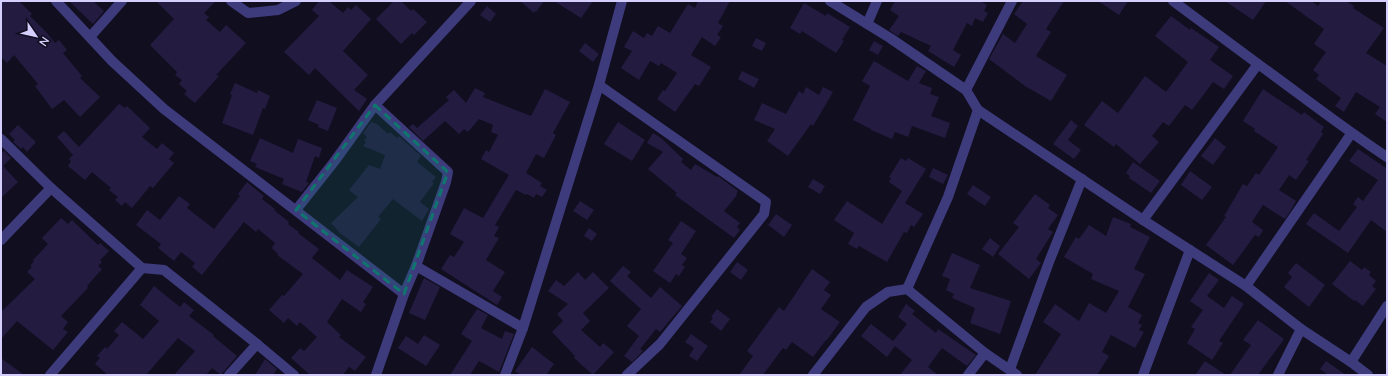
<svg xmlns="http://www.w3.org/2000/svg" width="1388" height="376" viewBox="0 0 1388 376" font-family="Lato,sans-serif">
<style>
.building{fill:#231b40}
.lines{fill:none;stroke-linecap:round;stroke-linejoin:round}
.minor{stroke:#3e3b7d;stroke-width:10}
.marked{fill:#0f766e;fill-opacity:0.2;stroke:#0f766e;stroke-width:3;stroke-dasharray:8 5;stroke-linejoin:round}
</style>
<rect width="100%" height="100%" fill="#110e20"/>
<!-- building -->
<g class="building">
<path d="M1 1H19L32 14 30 16 46 32 55 43 59 40 67 50 63 53 82 76 80 78 100 97 80 117 64 100 52 109 35 86 38 84 14 55 7 63 1 57Z"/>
<path d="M69 1H93L104 11 93 24Z"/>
<path d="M156 1H216L204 13 209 17 206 20 220 32 226 25 246 43 216 75 219 76 195 103 184 94 187 91 179 84 182 80 175 75 177 72 150 45 174 19Z"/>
<path d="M319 1H329L343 13 348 7 351 10 356 5 371 19 343 51 368 75 354 90 367 99 359 111 315 68 309 75 284 52 319 16 312 10Z"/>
<path d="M394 1H401L411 11 413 9 427 22 414 35 412 33 401 44 376 19Z"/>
<path d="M520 1H544L536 12 535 11 534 13Z"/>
<path d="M554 1H593L581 18Z"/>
<path d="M698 1H730L718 23 723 26 717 35 721 37 715 46 702 37 691 55 711 67 699 86 695 84 675 112 657 99 663 90 665 91 677 73 661 63 659 66 650 61 639 80 621 68 632 51 624 47 633 31 644 38 647 33 652 36 658 26 670 33 688 4 695 8Z"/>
<path d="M895 1H980L987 5 984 11 988 13 983 22 975 18 972 26 967 23 953 50 961 55 954 67 928 51 931 46 901 32 898 36 889 30 899 16 890 10Z"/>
<path d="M1023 1H1064L1046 29 1051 32 1036 56 1067 75 1051 101 1025 86 989 59 1003 34 1015 43 1027 24 1014 14Z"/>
<path d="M1098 1H1128L1119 15Z"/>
<path d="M1225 1H1266L1253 20Z"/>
<path d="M1285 1H1311L1318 6 1321 1H1346L1354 6 1353 8 1384 28 1366 53 1387 66V122L1375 114 1380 107 1356 92 1344 112 1335 106 1341 98 1316 79 1319 75 1313 70 1326 52 1314 44 1324 29Z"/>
<path d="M804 3 826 16 827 13 850 27 842 40 844 41 836 53 802 31 800 34 790 28Z"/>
<path d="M487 6 496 14 490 22 480 15Z"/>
<path d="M1171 16 1190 30 1191 28 1219 47 1210 60 1233 76 1224 89 1213 82 1192 110 1185 105 1169 126 1163 122 1152 136 1159 142 1140 164 1116 144 1114 147 1084 125 1102 101 1118 113 1145 76 1166 92 1188 62 1155 36Z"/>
<path d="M756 38 766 43 762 51 752 46Z"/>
<path d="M874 41 883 46 878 55 869 50Z"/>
<path d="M585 43 599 54 593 62 579 51Z"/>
<path d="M874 61 908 81 917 66 926 71 919 83 932 88 930 94 939 97 931 116 950 123 945 138 912 126 908 137 895 132 892 139 871 130V129L853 120 870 86 862 81Z"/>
<path d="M742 71 759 79 754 88 738 79Z"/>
<path d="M235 83 257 93 258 90 270 96 265 109 263 108 253 135 222 123 232 95 230 94Z"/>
<path d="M806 87 819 95 823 87 833 92 813 126 811 124 788 156 767 141 775 129 754 120 762 103 786 114 799 91 803 94Z"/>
<path d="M475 88 485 93 483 97 531 116 545 89 570 102 553 133 556 135 544 158 536 154 526 173 542 183 540 186 547 190 542 197 536 194 534 198 527 194 526 195 516 190 495 225 499 227 494 236 499 238 486 260 505 272 493 291 502 297 497 305 441 269 450 255 454 257 464 242 450 234 464 208 483 218 509 175 481 159 486 150 489 152 498 135 491 132 493 125 479 119 468 132 464 129 459 134 445 121 423 141 409 127 413 124 417 128 449 100 446 97 454 90 466 103Z"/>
<path d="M1263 89 1302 115 1304 112 1324 127 1321 132 1323 134 1306 160 1309 161 1296 180 1289 175 1279 190 1296 201 1291 210 1285 219 1263 205 1252 222 1263 230 1259 237 1255 235 1233 265 1206 245 1226 217 1224 216 1243 184 1247 186 1256 173 1259 175 1278 147 1254 131 1255 129 1243 121Z"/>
<path d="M317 100 337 108 328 131 318 127 319 125 308 120Z"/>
<path d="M119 104 125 108 127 106 150 128 142 137 157 149 162 143 174 153 169 159 174 163 153 188 150 186 132 208 125 202 122 206 115 200 118 197 109 190 111 188 92 172 85 180 68 166 71 161 69 159 73 155 57 137 64 131 79 147Z"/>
<path d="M1071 120 1078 126 1068 140 1081 150 1074 159 1053 144Z"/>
<path d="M371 122 377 124 388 134 390 132 397 138 399 136 421 156 417 162 436 177 432 182 434 183 420 202 429 209 422 221 393 199 378 217 381 219 359 247 340 233 331 223 358 197 349 190 369 165 380 169 385 155 363 146 366 142 364 140 367 137 363 133Z"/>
<path d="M618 122 645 140 632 161 604 144Z"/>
<path d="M18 125 36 142 27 152 23 147 21 149 13 142 15 140 9 134Z"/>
<path d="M653 133 661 138 683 159 681 162 691 170 695 164 717 177 718 176 738 191 736 194 737 195 724 211 740 223 737 227 740 230 734 238 675 195 677 193 648 169 663 152 647 143Z"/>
<path d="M260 138 293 153 298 139 322 148 319 158 315 156 306 182 309 183 302 192 282 184 284 179 255 167 257 164 250 161Z"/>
<path d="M1215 138 1226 147 1213 165 1201 156Z"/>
<path d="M1358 149 1386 168 1387 167V232L1371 220 1348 253 1306 224 1314 213 1339 231 1357 207 1353 204 1358 197 1363 201 1378 180 1349 161Z"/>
<path d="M4 151 11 158 3 166 18 182 1 198V153Z"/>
<path d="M901 158 906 161 908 158 926 169 905 203 923 214 914 227 911 225 907 233 904 232 887 262 859 246 857 249 848 244 854 233 834 220 847 201 882 224 902 191 889 182 891 178 889 177Z"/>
<path d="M1133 162 1160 181 1151 193 1129 178 1130 176 1126 173Z"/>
<path d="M933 168 948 175 943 184 929 177Z"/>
<path d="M1190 171 1212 187 1202 200 1181 185Z"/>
<path d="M813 179 825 186 820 194 808 187Z"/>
<path d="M247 182 264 196 262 199 275 209 274 210 289 222 288 224 299 232 298 233 319 249 312 258 340 280 347 270 373 287 363 302 366 304 361 312 342 299 327 322 341 335 339 337 366 357 355 371 349 367 343 375H310L291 358 300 348 304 351 317 337 300 322 297 326 288 318 284 323 269 310 282 295 284 296 303 274 277 255 278 254 272 248 275 243 258 229 256 232 244 222 202 275 192 267 195 263 181 252 174 261 158 248 161 244 136 225 147 210 160 220 179 196 190 204 187 208 214 229 240 196 238 194Z"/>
<path d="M973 185 991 197 985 206 967 194Z"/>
<path d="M1035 194 1050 205 1048 208 1058 215 1048 229 1053 232 1036 259 1041 263 1029 279 998 254 1019 227 1013 223Z"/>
<path d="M580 201 594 210 587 220 573 211Z"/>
<path d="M776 214 792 225 784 237 768 225Z"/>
<path d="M1113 217 1131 224 1130 227 1150 237 1134 269 1145 274 1128 307 1142 315 1138 323 1142 325 1139 330 1144 332 1135 348 1111 335 1102 352 1109 356 1097 375H1035L1061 334 1043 322 1055 304 1079 321 1089 303 1106 313 1119 291 1091 279 1093 274 1064 257 1076 237 1079 239 1089 225 1106 236Z"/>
<path d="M61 218 68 224 72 220 98 245 100 243 109 251 100 260 102 262 98 266 102 269 87 286 88 288 61 316 68 322 63 329 68 332 53 350 17 321 1 339V312L35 279 27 272 32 267 30 266 34 261 33 260 48 244 42 238Z"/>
<path d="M681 221 696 231 681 254 687 258 682 265 685 267 679 276 676 274 670 283 653 271 673 243 668 240Z"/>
<path d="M589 228 597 234 592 241 584 236Z"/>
<path d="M990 238 1000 246 993 257 982 249Z"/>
<path d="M952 253 980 265 970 288 1011 301 1000 334 970 323 975 308 952 298 954 294 946 290 950 279 942 276Z"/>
<path d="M1350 261 1362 270 1364 267 1371 272 1369 275 1376 281 1372 286 1376 289 1363 306 1355 300 1354 301 1332 284Z"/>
<path d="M737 262 748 270 741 280 730 272Z"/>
<path d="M1296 263 1325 285 1309 307 1284 287 1292 277 1288 273Z"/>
<path d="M623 266 631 272 627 276 651 298 660 287 682 306 660 332 656 329 640 349 643 351 632 362 624 356 639 336 627 326 641 309 610 281Z"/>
<path d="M812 269 830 282 824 290 831 295 821 309 840 322 827 340H826L813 357 792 342 786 350 783 348 763 375H739L753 356 747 351 779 307 784 311Z"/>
<path d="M578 272 585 280 593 272 609 288 583 313 590 321 581 330 600 347 603 343 614 352 593 375 574 358 575 356 552 332 563 321 557 314 568 304 548 291 556 280 564 286Z"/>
<path d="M1209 273 1219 280 1207 296 1224 308 1232 296 1244 304 1219 341 1223 343 1212 360 1187 343 1195 329 1191 327 1203 310 1190 301Z"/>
<path d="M424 278 440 287 425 320 409 313Z"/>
<path d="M154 286 180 307 184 302 194 310 189 316 214 335 213 336 237 356 221 375 212 368 206 375H174L195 351 178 338 146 375H108L95 364 100 358 97 356 105 347 107 349 119 335 114 331 122 322 143 339 159 321 140 305Z"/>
<path d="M906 304 915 311 912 314 936 333 938 329 976 355 967 366 942 348 928 367 938 375H900L912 360 895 346 887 357 861 336 871 324 893 341 907 324 898 317Z"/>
<path d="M477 309 488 315 481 328 502 339 505 331 514 334 499 372 479 361 470 375H450L472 341 461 334Z"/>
<path d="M717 309 730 319 721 331 710 322 713 318 711 317Z"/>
<path d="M1258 320 1284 339 1258 375H1230L1251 345 1243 340Z"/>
<path d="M691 334 708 346 697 361 689 356 694 348 685 342Z"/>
<path d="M424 335 440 345 426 366 398 348 406 336 418 344Z"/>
<path d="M532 347 554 364 546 375H521L515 371Z"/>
<path d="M1 358 24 375H1Z"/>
<path d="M265 359 277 369 273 375H255Z"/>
<path d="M1205 361 1226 375H1195Z"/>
<path d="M1326 361 1346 375H1328L1320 369Z"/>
</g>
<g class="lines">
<!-- minor -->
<g class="minor">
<path d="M56 1 112 61 164 109 404 294"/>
<path d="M231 1 248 13 278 10 296 1"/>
<path d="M830 1 890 38 966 90 978 110 1143 220 1246 286 1301 329 1351 362 1368 375"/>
<path d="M1173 1 1258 64"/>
<path d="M867 24 877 1"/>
<path d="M90 37 122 1"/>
<path d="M599 85 766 202 764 214 660 344 627 375"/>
<path d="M966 90 1012 1"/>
<path d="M375 105 448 172 446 182 416 266 404 294 376 375"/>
<path d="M1 139 51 188 142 268 164 270 257 344"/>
<path d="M296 210 334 162 375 105 471 1"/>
<path d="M1143 220 1258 64C1301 95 1343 128 1387 157"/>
<path d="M1 240 51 188"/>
<path d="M416 266 523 328"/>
<path d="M1246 286 1351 134"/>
<path d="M907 289 948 197 978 110"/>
<path d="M1351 362 1387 306"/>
<path d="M1010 369 1049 262 1082 179"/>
<path d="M50 375 142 268"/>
<path d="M229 375 257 344 294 375"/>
<path d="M505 375 523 328 599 85 622 1"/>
<path d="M813 375 866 307 888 292 907 289 985 353 1017 375"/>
<path d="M968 375 985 353"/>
<path d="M1143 375 1190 250"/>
<path d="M1278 375 1301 329"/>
</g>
</g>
<!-- marked area -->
<path class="marked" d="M375 105 448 172 404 294 296 210Z"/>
<!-- border -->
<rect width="1388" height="376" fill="none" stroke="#d5cffd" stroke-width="4"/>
<!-- north arrow -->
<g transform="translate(36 36) rotate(124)" stroke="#110e20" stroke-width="3" paint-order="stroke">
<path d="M0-3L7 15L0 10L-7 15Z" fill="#d5cffd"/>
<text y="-6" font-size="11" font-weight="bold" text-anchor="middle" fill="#d5cffd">N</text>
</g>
</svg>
